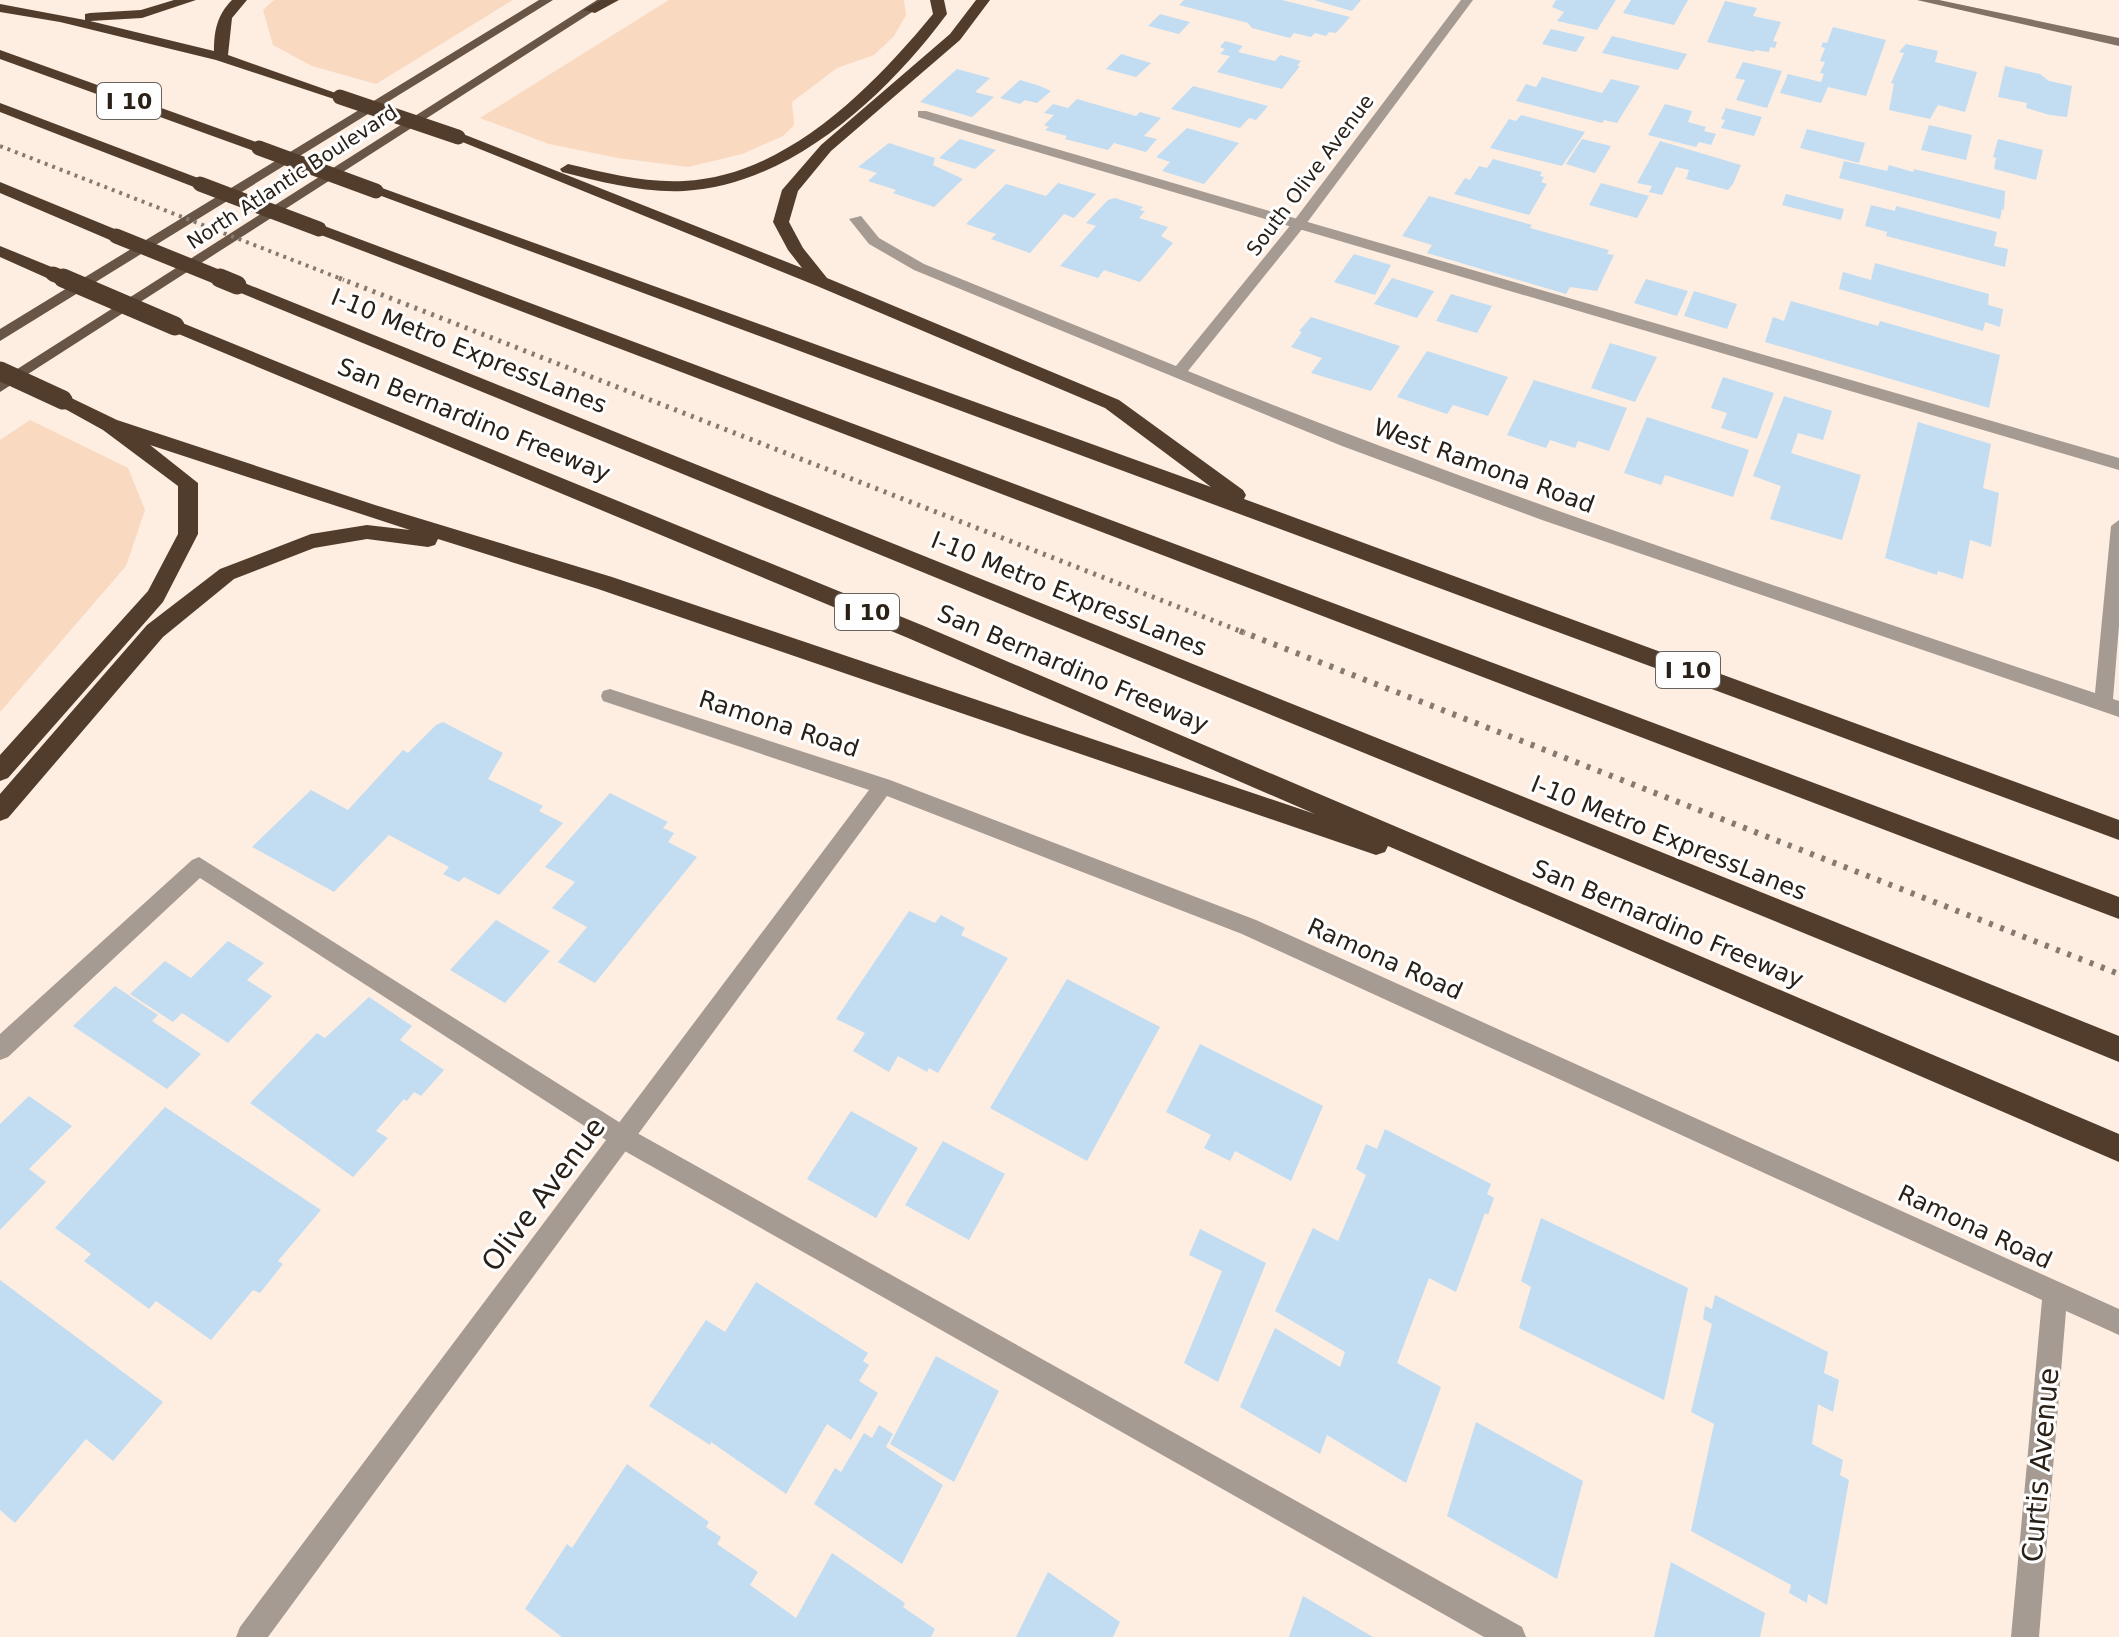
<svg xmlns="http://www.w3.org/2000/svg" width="2119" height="1637" viewBox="0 0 2119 1637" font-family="'DejaVu Sans',sans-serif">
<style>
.green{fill:#f9d9c0}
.building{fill:#c2ddf2}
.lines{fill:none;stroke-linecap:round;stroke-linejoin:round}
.lane{fill:#a69b92;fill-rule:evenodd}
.street{fill:#a69b92;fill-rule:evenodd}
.secondary{fill:#827266;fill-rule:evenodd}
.primary{fill:#685546;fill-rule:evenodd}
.highway{fill:#523d2c;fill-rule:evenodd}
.rail-far2{stroke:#867a70;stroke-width:4;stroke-dasharray:3 5;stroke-linecap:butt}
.rail-far1{stroke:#867a70;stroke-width:5;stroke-dasharray:3 6;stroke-linecap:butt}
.rail{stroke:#867a70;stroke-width:6;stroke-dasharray:4 8;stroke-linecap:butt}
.highway-bridge-far1{stroke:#523d2c;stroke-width:15}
.highway-bridge{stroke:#523d2c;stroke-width:19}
.labels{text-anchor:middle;stroke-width:6;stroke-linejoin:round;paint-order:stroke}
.far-street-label{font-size:20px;fill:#292018;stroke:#fefefe}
.shield{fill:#fefefe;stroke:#69635d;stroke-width:2}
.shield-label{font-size:22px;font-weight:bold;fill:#292018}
.street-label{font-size:24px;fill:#292018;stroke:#fefefe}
.near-street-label{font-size:28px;fill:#292018;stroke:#fefefe}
</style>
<rect width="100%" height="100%" fill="#feede1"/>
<!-- green -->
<g class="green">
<path d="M274 0H513L376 84 312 66 273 45 263 10Z"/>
<path d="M669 0H904L906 15 894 36 874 55 837 68 792 102 794 125 783 136 742 154 688 167 618 158 549 144 480 118Z"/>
<path d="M30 420 128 468 145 510 126 566 0 712V440Z"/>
</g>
<!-- building -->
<g class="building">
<path d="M1184 0H1282L1350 17 1336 33 1329 32 1326 36 1315 33 1311 37 1294 33 1290 38 1252 28 1248 23 1179 5Z"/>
<path d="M1314 0H1361L1352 11Z"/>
<path d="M1556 0H1616L1597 30 1557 21 1564 12 1552 7Z"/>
<path d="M1631 0H1688L1674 25 1623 13Z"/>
<path d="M1725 1 1757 8 1753 16 1781 22 1773 41 1777 42 1775 48 1770 47 1769 52 1755 50 1754 52 1707 42Z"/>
<path d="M1160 14 1190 22 1179 34 1148 26Z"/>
<path d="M1833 27 1886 40 1866 96 1828 87 1821 103 1780 93 1788 74 1821 82 1824 74 1820 73 1825 62 1820 61 1825 48 1821 47 1823 42 1827 43Z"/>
<path d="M1551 29 1585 37 1576 52 1542 44Z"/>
<path d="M1612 36 1687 54 1678 70 1602 53Z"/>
<path d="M1225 41 1243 46 1238 52 1275 61 1280 55 1301 61 1297 66H1300L1282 89 1217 72 1230 56 1220 54 1225 49 1220 47Z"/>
<path d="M1906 44 1938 51 1935 62 1977 72 1965 112 1938 105 1930 119 1889 110 1894 84 1891 83 1904 53 1899 52Z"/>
<path d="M1121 54 1151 63 1136 77 1106 69Z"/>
<path d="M1743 62 1782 71 1767 108 1736 100 1745 80 1735 78Z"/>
<path d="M2005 66 2040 74 2049 81 2072 86 2067 117 2050 115 2026 108 2027 103 1998 97Z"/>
<path d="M957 69 990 78 975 92 994 97 972 117 920 102Z"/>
<path d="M1542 77 1602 93 1611 79 1640 86 1617 123 1604 120 1602 123 1516 101 1526 84 1536 87Z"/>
<path d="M1020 80 1040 86 1051 91 1037 103 1025 100 1020 104 1000 98Z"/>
<path d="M1193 86 1268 106 1256 120 1249 118 1240 128 1171 109Z"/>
<path d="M1077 99 1136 116 1140 112 1161 118 1144 136 1157 139 1146 152 1114 143 1108 150 1065 139 1067 136 1045 130 1049 127 1044 125 1054 115 1044 113 1053 104 1068 108Z"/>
<path d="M1665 104 1692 111 1688 122 1706 127 1704 131 1716 134 1711 145 1699 142 1696 147 1648 135Z"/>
<path d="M1726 108 1762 117 1754 136 1721 128 1725 120 1721 119Z"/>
<path d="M1521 115 1585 132 1562 166 1490 148 1509 119 1516 121Z"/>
<path d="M1929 125 1972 135 1966 160 1921 150Z"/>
<path d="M1187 128 1239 143 1204 184 1162 171 1170 162 1156 157Z"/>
<path d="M1807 129 1865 143 1859 163 1800 148Z"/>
<path d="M960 139 996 150 975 169 939 158Z"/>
<path d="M1582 139 1611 146 1595 173 1566 164Z"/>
<path d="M1998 139 2043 150 2036 180 1994 169 1996 158 1993 157Z"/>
<path d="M1660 141 1741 165 1733 184 1728 190 1686 179 1689 170 1676 167 1662 195 1649 192 1652 186 1637 183Z"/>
<path d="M889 143 935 158 933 165 963 179 934 207 893 193 896 190 868 181 877 173 858 167Z"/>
<path d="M1493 159 1542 172 1540 176 1544 177 1541 182 1547 184 1529 215 1454 194 1465 178 1470 180 1479 166 1487 168Z"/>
<path d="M1844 161 1887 171 1889 165 1913 172 1914 169 2005 191 2004 210 2002 209 2000 219 1839 178Z"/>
<path d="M1058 183 1096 194 1074 218 1064 214 1030 253 991 239 996 234 966 224 1006 184 1046 196Z"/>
<path d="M1601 183 1649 196 1637 218 1589 205Z"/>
<path d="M1786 194 1844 209 1841 220 1782 205Z"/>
<path d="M1429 196 1532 225 1530 228 1609 250 1607 254 1614 255 1597 291 1570 287 1566 294 1427 253 1432 245 1402 236Z"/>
<path d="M1115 198 1143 207 1140 210 1145 211 1139 218 1168 227 1161 236 1173 243 1140 282 1104 270 1098 278 1060 266 1096 226 1086 223 1108 200Z"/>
<path d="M1871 205 1895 211 1896 206 1997 232 1994 246 2008 249 2005 267 1886 236 1887 232 1865 226Z"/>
<path d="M1354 254 1391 265 1375 295 1334 282Z"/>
<path d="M1875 263 1989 294 1988 305 2003 309 2000 327 1985 322 1983 331 1839 289 1843 272 1871 280Z"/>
<path d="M1392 278 1434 291 1417 318 1374 304Z"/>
<path d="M1646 279 1688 291 1677 316 1634 303Z"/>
<path d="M1694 291 1737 304 1727 329 1684 316Z"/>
<path d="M1451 294 1492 306 1477 333 1436 321Z"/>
<path d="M1791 301 1878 326 1880 321 2000 355 1989 408 1765 342 1773 317 1784 321Z"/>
<path d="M1311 317 1400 346 1371 391 1311 373 1322 358 1291 347 1302 332 1299 331Z"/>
<path d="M1610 343 1657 357 1635 402 1591 388Z"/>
<path d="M1427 351 1508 377 1488 416 1453 405 1447 414 1397 397Z"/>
<path d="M1723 377 1774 393 1757 439 1721 428 1727 413 1711 408Z"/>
<path d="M1534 380 1627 408 1609 451 1578 441 1575 448 1550 440 1546 448 1507 435Z"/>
<path d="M1784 396 1832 411 1823 440 1798 433 1791 453 1861 475 1842 540 1770 519 1781 486 1753 476Z"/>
<path d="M1647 417 1749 450 1733 497 1665 475 1661 485 1624 473Z"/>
<path d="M1918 422 1991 444 1983 488 1999 493 1991 547 1970 540 1963 579 1938 571 1937 575 1885 558Z"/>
<path d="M443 722 503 753 488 779 543 806 539 811 563 823 499 895 464 877 459 882 443 874 449 867 389 835 334 892 252 847 311 790 348 810 403 750 408 753 436 725Z"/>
<path d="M610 793 668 822 663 828 674 833 668 842 697 857 595 983 558 962 587 927 552 908 575 882 545 867Z"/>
<path d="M909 911 935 923 941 915 965 928 961 935 1008 958 938 1073 929 1068 927 1072 898 1056 889 1072 853 1051 865 1033 836 1019Z"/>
<path d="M496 920 550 951 505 1003 450 970Z"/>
<path d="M228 941 264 963 247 980 272 996 228 1043 182 1013 173 1022 130 994 165 961 191 978Z"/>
<path d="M1067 979 1160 1027 1087 1161 990 1108Z"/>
<path d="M115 986 158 1015 152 1021 201 1054 167 1089 73 1026Z"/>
<path d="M369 997 412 1026 400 1040 444 1070 421 1096 414 1092 407 1101 404 1099 376 1131 388 1138 353 1177 250 1103 317 1033 325 1038Z"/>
<path d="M1200 1044 1323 1106 1291 1181 1235 1151 1230 1161 1204 1148 1211 1135 1166 1112Z"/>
<path d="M29 1096 72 1126 29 1169 46 1182 0 1230V1124Z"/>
<path d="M165 1107 321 1210 278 1261 283 1264 260 1293 253 1290 211 1340 156 1301 149 1309 84 1261 91 1254 55 1228Z"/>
<path d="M851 1111 918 1148 876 1218 807 1179Z"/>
<path d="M1385 1129 1491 1184 1487 1194 1494 1198 1488 1215 1485 1213 1456 1292 1429 1278 1397 1363 1441 1387 1406 1483 1327 1435 1320 1454 1240 1407 1275 1328 1340 1367 1345 1352 1275 1311 1313 1228 1338 1241 1366 1175 1356 1169 1366 1144 1377 1149Z"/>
<path d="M943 1141 1005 1174 969 1240 905 1205Z"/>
<path d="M1541 1218 1688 1288 1664 1400 1519 1328 1531 1287 1521 1281Z"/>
<path d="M1200 1229 1266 1263 1218 1382 1184 1363 1222 1271 1189 1255Z"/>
<path d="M0 1280 163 1402 113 1461 86 1439 15 1523 0 1510Z"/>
<path d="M756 1282 868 1353 863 1361 869 1365 859 1381 878 1393 851 1440 827 1424 786 1494 711 1442 710 1445 649 1406 706 1320 725 1332Z"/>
<path d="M1715 1295 1828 1352 1824 1373 1839 1380 1833 1412 1818 1404 1812 1444 1843 1460 1840 1475 1849 1480 1827 1605 1808 1594 1807 1603 1789 1593 1791 1585 1691 1531 1714 1424 1691 1412 1712 1324 1703 1319 1705 1306 1712 1309Z"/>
<path d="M936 1356 999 1391 954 1482 890 1444Z"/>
<path d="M1476 1422 1583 1481 1557 1579 1447 1516Z"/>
<path d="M879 1425 893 1434 886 1447 943 1485 902 1564 814 1504 835 1468 841 1472 864 1433 872 1438Z"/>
<path d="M627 1464 709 1522 706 1527 721 1537 717 1544 758 1572 750 1585 796 1618 832 1553 905 1603 903 1607 935 1629 931 1637H562L525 1609 567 1544 572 1548Z"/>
<path d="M1671 1562 1765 1613 1760 1637H1654Z"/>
<path d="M1048 1572 1120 1622 1113 1637H1016Z"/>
<path d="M1303 1596 1373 1637H1289Z"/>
</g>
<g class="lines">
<!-- lane -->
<g class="lane">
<path d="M918 111H926L2119 458V470L918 117Z"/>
<path d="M199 857 630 1129 1522 1627 1526 1637H1484L614 1145 200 878 8 1057 0 1060V1034L192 860Z"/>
</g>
<!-- street -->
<g class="street">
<path d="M1461 0H1473L1303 228 1188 371C1486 492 1790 591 2095 693L2111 526 2119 520V626L2113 699 2119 701V717L1542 520 1342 446 914 270 869 244 849 219 861 216 879 238 924 264 1176 366 1293 222Z"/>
<path d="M610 689 890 780 1256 920 2119 1309V1335L2066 1311 2039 1637H2011L2042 1300 1242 934 887 796 268 1637H236L240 1627 869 790 603 701 601 696 603 691Z"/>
</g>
<!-- secondary -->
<path class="secondary" d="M1917 0H1939L2119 38V46Z"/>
<!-- primary -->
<g class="primary">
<path d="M539 0H553L0 341V329Z"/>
<path d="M597 0H611L0 392V380Z"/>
</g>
<!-- highway -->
<g class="highway">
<path d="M174 0H196L142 18 90 21 214 51C214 31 217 15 232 0H247L232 18 228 55 347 97 340 101 216 60 60 22 0 12V4L85 20V14L90 13 141 10Z"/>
<path d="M601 0H619L595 13 583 10Z"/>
<path d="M930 0H944L947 14C886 96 791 185 684 191 643 193 602 182 562 172L560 169 568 164C606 173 645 183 684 181 786 176 872 88 933 14Z"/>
<path d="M976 0H990L960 40 831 151 798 191 789 222 803 248 827 278 1119 400 1243 490 1246 495 1244 499 2119 820V840L368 191 370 188H382L1211 487 1105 408 817 286 450 137 458 132 463 134 802 268 788 250 773 222 782 190 821 145 950 34Z"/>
<path d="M0 50 264 145 267 148 259 153 254 151 0 59Z"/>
<path d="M0 103 206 181 208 184 206 187H194L0 112Z"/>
<path d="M0 182 122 232 124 236 122 240H110L0 193Z"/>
<path d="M319 224 2119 897V919L313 232 311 229 313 226Z"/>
<path d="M0 246 59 270 62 274 59 278H47L0 257Z"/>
<path d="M237 280 2119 1036V1062L231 289 228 285Z"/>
<path d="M175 320 924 626 2119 1134V1162L1388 846 1385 852 1376 855 598 589 438 539 435 545 428 547 367 539 314 548 234 579 163 637 8 818 0 821V794L147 625 220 569 311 534 367 525 410 530 150 445 198 483V534L163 602 8 778 0 781V755L148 591 178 534V486L103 430 56 404 54 400 63 394 117 420 375 505 612 577 1315 814 908 638 169 330 166 326 169 322Z"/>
</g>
<!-- rail-far2 -->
<path class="rail-far2" d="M0 146 344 280"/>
<!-- rail-far1 -->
<path class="rail-far1" d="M339 278 1245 633"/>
<!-- rail -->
<path class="rail" d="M1240 631 2119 974"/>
<!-- highway-bridge-far1 -->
<g class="highway-bridge-far1">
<path d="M340 97 458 137"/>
<path d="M259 148 376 191"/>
<path d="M200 184 319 229"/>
<path d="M116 236 225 280"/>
<path d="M53 274 68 280"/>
</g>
<!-- highway-bridge -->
<g class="highway-bridge">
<path d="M63 278 175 326"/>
<path d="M220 278 237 285"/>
<path d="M0 371 63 400"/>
</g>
</g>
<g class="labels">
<!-- far-street labels -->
<g class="far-street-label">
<text transform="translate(1310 175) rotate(-53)" y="7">South Olive Avenue</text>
<text transform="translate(292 177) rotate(-33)" y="7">North Atlantic Boulevard</text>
</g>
<!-- shield labels -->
<g class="shield">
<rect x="97" y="83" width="64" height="36" rx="6"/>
<rect x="835" y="594" width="64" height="36" rx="6"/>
<rect x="1656" y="652" width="64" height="36" rx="6"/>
</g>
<g class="shield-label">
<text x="129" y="109">I 10</text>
<text x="867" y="620">I 10</text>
<text x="1688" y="678">I 10</text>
</g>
<!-- street labels -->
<g class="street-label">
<text transform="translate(469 351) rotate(22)" y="8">I-10 Metro ExpressLanes</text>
<text transform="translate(474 420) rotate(22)" y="8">San Bernardino Freeway</text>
<text transform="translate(1484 466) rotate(20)" y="8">West Ramona Road</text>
<text transform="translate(1069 594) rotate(22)" y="8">I-10 Metro ExpressLanes</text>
<text transform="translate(1073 669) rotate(23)" y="8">San Bernardino Freeway</text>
<text transform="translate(779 724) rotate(18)" y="8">Ramona Road</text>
<text transform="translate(1669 838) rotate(22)" y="8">I-10 Metro ExpressLanes</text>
<text transform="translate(1668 924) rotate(23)" y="8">San Bernardino Freeway</text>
<text transform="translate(1385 959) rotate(24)" y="8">Ramona Road</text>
<text transform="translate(1975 1227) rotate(25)" y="8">Ramona Road</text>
</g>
<!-- near-street labels -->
<g class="near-street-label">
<text transform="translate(543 1194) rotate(-53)" y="10">Olive Avenue</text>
<text transform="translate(2040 1465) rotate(-85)" y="10">Curtis Avenue</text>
</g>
</g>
</svg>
